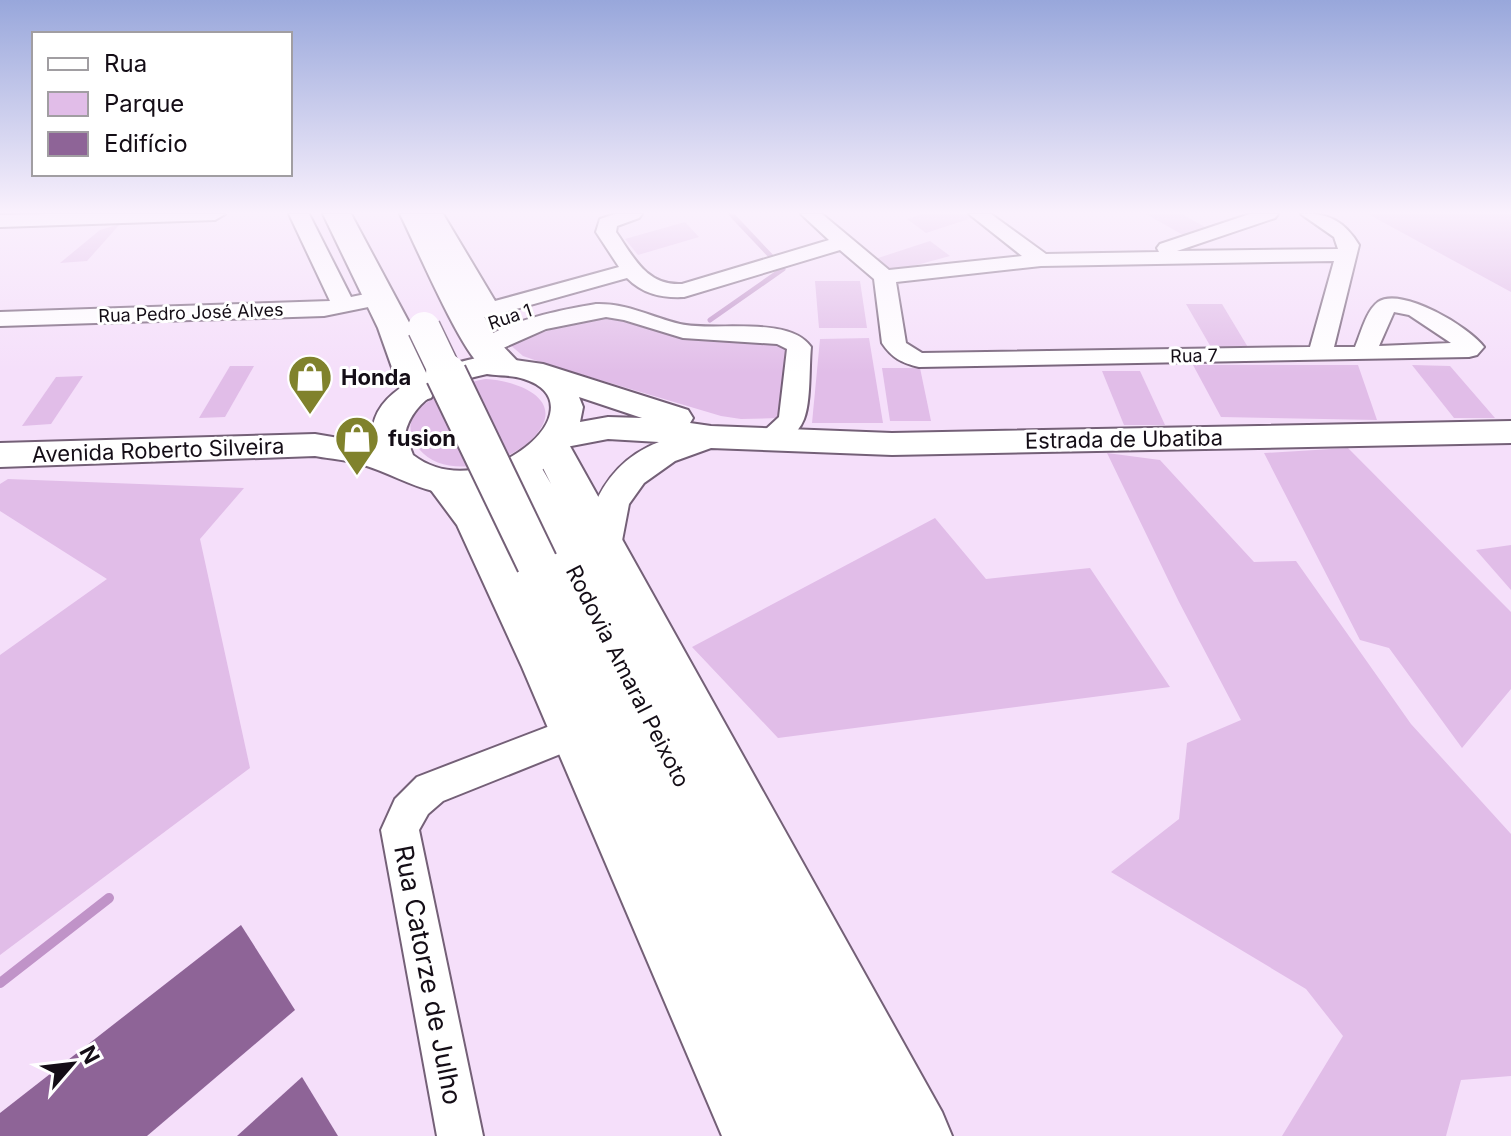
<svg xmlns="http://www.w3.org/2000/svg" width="1511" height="1136" viewBox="0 0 1511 1136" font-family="Inter,sans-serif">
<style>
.green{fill:#e1bde8}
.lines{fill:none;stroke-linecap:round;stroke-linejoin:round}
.stream-far1{stroke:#c093c8;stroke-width:5}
.stream{stroke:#c093c8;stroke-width:10}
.building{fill:#8e6497}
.minor-casing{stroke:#746077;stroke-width:4}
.major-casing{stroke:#746077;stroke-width:4}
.highway-casing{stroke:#746077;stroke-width:4}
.minor{fill:#fff;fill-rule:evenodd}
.major{fill:#fff;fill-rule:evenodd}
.highway{fill:#fff;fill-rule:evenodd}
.highway-bridge-far1-casing{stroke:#746077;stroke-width:35;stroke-linecap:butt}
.highway-bridge-casing{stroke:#746077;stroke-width:44;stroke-linecap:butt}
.highway-bridge-far1{stroke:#fff;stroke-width:32}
.highway-bridge{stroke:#fff;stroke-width:40}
.labels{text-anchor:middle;stroke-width:6;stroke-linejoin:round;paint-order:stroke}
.far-street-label{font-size:18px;fill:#140d16;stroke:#fff}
.poi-label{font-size:22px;font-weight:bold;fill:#140d16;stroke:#fff;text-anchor:start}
.street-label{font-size:22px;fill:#140d16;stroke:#fff}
.near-street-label{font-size:26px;fill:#140d16;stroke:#fff}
</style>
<rect width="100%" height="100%" fill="#f5dffa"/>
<!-- green -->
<g class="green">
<path d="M923 214H974L978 216 926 233 907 219Z"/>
<path d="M1146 214H1182L1205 227 1183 235Z"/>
<path d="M1368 214H1511V292Z"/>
<path d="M685 222 699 237 638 255 625 239Z"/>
<path d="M120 224 87 261 60 263 100 230Z"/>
<path d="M930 241 950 256 891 272 875 259Z"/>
<path d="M815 281H860L867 328H819Z"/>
<path d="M1186 304H1222L1249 349H1212Z"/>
<path d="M614 315 674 336 781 345 788 351 782 409 778 418 741 419 721 416 543 363 523 356 508 343 589 318Z"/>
<path d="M869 338 883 423H812L820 339Z"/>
<path d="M1193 365H1358L1377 420 1221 417Z"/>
<path d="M1412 365 1450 366 1495 418H1454Z"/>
<path d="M230 366H254L225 417 199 418Z"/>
<path d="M882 368H920L931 421H890Z"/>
<path d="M1102 371H1140L1165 425H1124Z"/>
<path d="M83 376 51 424 22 426 56 377Z"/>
<path d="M486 379C519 381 571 401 531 440 506 464 445 481 419 449 386 409 458 383 486 379Z"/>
<path d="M1348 448 1511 612V689L1462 748 1389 648 1360 640 1264 453Z"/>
<path d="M1107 453 1160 460 1254 562 1296 561 1411 724 1511 834V1076L1461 1080 1446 1136H1282L1343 1036 1306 989 1111 872 1179 819 1187 743 1241 720 1179 602Z"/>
<path d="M8 479 244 488 200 539 250 768 0 955V655L107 579 0 511V484Z"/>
<path d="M935 518 986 579 1090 568 1170 687 778 738 692 647Z"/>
<path d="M1511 545V590L1476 550Z"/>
</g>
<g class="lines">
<!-- stream-far1 -->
<path class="stream-far1" d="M710 320 783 269 731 214"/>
<!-- stream -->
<path class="stream" d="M0 983 109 898"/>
</g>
<!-- building -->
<g class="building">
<path d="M241 925 295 1010 147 1136H0V1113Z"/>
<path d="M302 1077 338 1136H237Z"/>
</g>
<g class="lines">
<!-- minor casing -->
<g class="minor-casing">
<g id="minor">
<path d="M46 214H225L215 220 0 227V215Z"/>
<path d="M289 214H309L351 297 380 291 391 298 388 303 324 316 0 326V312L330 301Z"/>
<path d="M423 214H443L495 301 619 267 596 232 600 219 615 214H642L639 218 617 226 616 232C634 258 647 286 682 284L829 240 801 214H822L889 270 1022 256 969 214H991L1046 254 1159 252 1157 248 1160 244 1250 214H1278L1275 218 1177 251 1338 249 1334 237 1301 214C1328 212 1345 222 1359 245L1334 347H1355C1361 333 1366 311 1378 302 1401 286 1470 327 1484 347L1477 355 1469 357 919 367C902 363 892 358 882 343L874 279 840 250 684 297C661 298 643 294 627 278L505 312 511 320 508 325C497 328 492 325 485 317L465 318 454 311 457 306 473 304ZM1334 261 1310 347 922 353 906 343 896 282 1041 266ZM1394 312 1409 315 1451 343 1379 346Z"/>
<path d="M596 304C627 303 651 317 680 324 715 332 789 315 811 347 809 367 811 401 804 419 797 437 776 451 758 446L754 440 779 417 787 349 777 344 683 338 624 320 606 317 546 329 485 356 477 354 473 349C492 323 565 309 596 304Z"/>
<path d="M576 716 588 721 593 732 588 743 443 801 428 814 419 830 483 1136H437L381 830 395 799 417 777Z"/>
</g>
</g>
<!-- major casing -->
<g class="major-casing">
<path id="major" d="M487 356 543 364 688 410 693 418 690 423 711 426 892 433 1511 421V443L892 455 711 448 675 461 644 483 629 504 621 546 615 556 602 560 589 556 583 546C591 499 612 460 659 442L608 439 566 447C537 485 479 503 433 491 409 485 387 472 364 465 348 460 331 459 315 456L0 467V443L315 434 374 444C361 388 447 363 487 356ZM487 374C499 376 513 375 524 379 605 405 484 510 413 455L405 434C413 397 453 381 487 374ZM579 397 642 418 608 417 580 422 583 407Z"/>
</g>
<!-- highway casing -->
<g class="highway-casing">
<g id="highway">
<path d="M323 214H351L412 328 436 390 431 398 418 402 405 398 400 390 378 328Z"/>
<path d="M400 214H428L497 340 521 365 515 373C502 376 492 376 481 366 459 347 416 246 400 214Z"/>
<path d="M552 435 566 439 571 448 942 1112 952 1136H722L522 667 457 525 425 482 431 472C477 458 500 527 517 560L522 551 541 547 506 475 512 465 526 461 540 465 551 484 533 448 538 439Z"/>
</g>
</g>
<!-- minor -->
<use href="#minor" class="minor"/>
<!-- major -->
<use href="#major" class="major"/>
<!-- highway -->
<use href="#highway" class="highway"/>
<!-- highway-bridge-far1 casing -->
<g class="highway-bridge-far1-casing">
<path id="highway-bridge-far1" d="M424 328 447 376"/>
</g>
<!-- highway-bridge casing -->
<g class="highway-bridge-casing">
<path id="highway-bridge" d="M446 374 537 563"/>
</g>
<!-- highway-bridge-far1 -->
<use href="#highway-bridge-far1" class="highway-bridge-far1"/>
<!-- highway-bridge -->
<use href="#highway-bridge" class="highway-bridge"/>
</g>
<!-- sky -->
<linearGradient id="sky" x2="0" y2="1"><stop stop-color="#98a7db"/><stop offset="0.57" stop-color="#faf1fd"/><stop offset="1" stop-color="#faf1fd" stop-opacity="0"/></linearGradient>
<rect width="1511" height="373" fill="url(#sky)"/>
<!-- icons -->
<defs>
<g id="shop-pin" transform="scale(2.3)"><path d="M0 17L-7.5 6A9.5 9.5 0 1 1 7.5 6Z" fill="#80822c" stroke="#fff"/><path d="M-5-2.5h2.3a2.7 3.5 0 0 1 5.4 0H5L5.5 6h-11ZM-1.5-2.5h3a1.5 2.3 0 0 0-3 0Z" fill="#fff"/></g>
</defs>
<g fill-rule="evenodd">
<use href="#shop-pin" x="310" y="377"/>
<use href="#shop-pin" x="357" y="438"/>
</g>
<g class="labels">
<!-- far-street labels -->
<g class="far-street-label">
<text transform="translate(191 313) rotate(-2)" y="6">Rua Pedro José Alves</text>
<text transform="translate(510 317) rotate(-19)" y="6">Rua 1</text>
<text transform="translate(1194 356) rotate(-1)" y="6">Rua 7</text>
</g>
<!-- poi labels -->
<g class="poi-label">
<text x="341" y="385">Honda</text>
<text x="388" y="446">fusion</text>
</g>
<!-- street labels -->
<g class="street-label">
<text transform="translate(1124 439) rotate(-1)" y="8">Estrada de Ubatiba</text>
<text transform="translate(158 450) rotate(-2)" y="8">Avenida Roberto Silveira</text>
<text transform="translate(628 676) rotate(63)" y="8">Rodovia Amaral Peixoto</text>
</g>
<!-- near-street labels -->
<g class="near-street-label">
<text transform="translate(428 975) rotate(79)" y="9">Rua Catorze de Julho</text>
</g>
</g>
<!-- legend -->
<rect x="32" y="32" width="260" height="144" fill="#ffffff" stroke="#a19ea2" stroke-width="2"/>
<rect x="48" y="58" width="40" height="12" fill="#ffffff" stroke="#a19ea2" stroke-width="2"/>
<text x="104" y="72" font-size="24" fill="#140d16">Rua</text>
<rect x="48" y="92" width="40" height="24" fill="#e1bde8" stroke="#a19ea2" stroke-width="2"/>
<text x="104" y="112" font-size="24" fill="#140d16">Parque</text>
<rect x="48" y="132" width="40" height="24" fill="#8e6497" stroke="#a19ea2" stroke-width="2"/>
<text x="104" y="152" font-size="24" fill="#140d16">Edifício</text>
<!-- north arrow -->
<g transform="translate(72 1064) rotate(62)" stroke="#ffffff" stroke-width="6" paint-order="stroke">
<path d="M0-6L14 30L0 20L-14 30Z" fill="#140d16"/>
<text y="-12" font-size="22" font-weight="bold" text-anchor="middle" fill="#140d16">N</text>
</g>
</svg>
